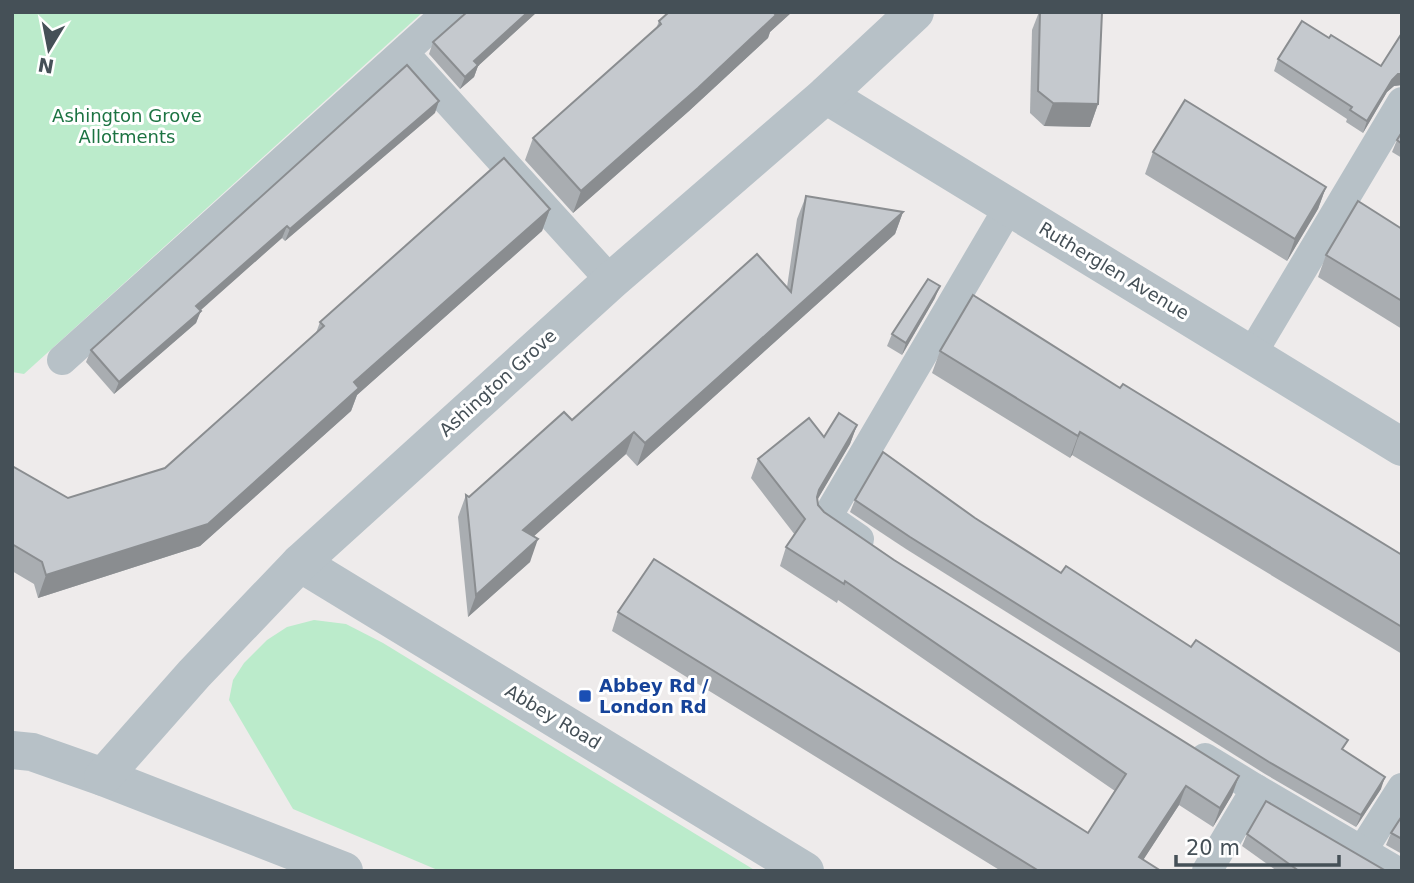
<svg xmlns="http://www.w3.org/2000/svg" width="1414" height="883" viewBox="0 0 1414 883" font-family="'DejaVu Sans',sans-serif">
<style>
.green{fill:#bbebcb}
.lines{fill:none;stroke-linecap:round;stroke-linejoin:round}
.lane{stroke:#b7c1c7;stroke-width:30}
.street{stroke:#b7c1c7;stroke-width:38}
.wall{fill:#a9adb1}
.shaded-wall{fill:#8a8d90}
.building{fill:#c5c9ce;stroke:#8a8d90;stroke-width:2}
.transit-dot{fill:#1a4fb4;stroke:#fff;stroke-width:2.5}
.labels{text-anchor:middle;stroke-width:6;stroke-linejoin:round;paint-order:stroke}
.park-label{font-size:18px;fill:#1c7342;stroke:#fff}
.street-label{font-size:18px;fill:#455057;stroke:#fff}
.transit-label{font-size:18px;font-weight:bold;fill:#164399;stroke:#fff;text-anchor:start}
</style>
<rect width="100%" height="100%" fill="#eeebeb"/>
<!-- green -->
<g class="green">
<path d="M12 12H423L24 374 12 372Z"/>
<path d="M314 620 346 624 383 643 756 871H440L293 809 229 700 233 680 244 663 267 640 287 627Z"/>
</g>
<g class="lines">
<!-- lane -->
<g class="lane">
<path d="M404 53 611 281"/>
<path d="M1251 355 1402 102"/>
<path d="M62 360 448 12"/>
<path d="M859 539 827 517 1009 207"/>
<path d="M1205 758 1256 789"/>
<path d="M1362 851 1402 788"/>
<path d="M1207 871 1256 789 1396 871"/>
</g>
<!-- street -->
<g class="street">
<path d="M826 95 1402 447"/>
<path d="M300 563 805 871"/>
<path d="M12 750 32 752 103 777 344 871"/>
<path d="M103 777 194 674 300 563 611 281 826 95 915 12"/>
</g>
</g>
<!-- wall -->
<g class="wall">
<path d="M466 12H537L478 66 474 77 460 89 429 54 433 42Z"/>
<path d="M669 12H792L770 32 768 38 689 111 573 213 525 160 533 138 656 29 659 21Z"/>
<path d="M1039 12H1102L1098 104 1090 127 1044 126 1030 113 1032 30Z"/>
<path d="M1402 33V85L1394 86 1387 92 1363 133 1346 122 1347 119 1274 71 1278 59 1329 38 1381 66Z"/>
<path d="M435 113 285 241 282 238 200 310 196 323 114 394 86 362 91 350Z"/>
<path d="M1402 132V158L1392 152 1397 140Z"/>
<path d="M1153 152 1326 187 1318 209 1287 261 1145 174Z"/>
<path d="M806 196 903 212 895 234 637 466 626 454 533 537 530 562 468 617 458 517 466 495 469 497 572 420 787 287 797 219Z"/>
<path d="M550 209 542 231 357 395 351 411 200 546 38 598 34 584 12 571V466L68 498 165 468 316 333 320 322Z"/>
<path d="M1402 229V329L1318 277 1326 255Z"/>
<path d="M935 298 902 355 887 346 892 334Z"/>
<path d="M940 351 1120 388 1402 555V654L1072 455 1070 458 932 373Z"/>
<path d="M857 425 850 444 817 500 818 505 824 512 894 560 1239 776 1232 795 1213 827 1179 805 1143 860 1161 871H1001L612 631 618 612 1088 833 1115 791 838 600 837 603 780 566 786 547 795 535 751 478 758 459Z"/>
<path d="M855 500 975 518 1061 573 1381 789 1356 827 1265 774 906 549 850 512Z"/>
<path d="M1402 816V854L1386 845 1391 833Z"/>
<path d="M1247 834 1386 871H1277L1242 846Z"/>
</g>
<!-- shaded-wall -->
<g class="shaded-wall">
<path d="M528 12H537L478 66 474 77 460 89 465 77 474 61Z"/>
<path d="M775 12H792L770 32 768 38 689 111 573 213 581 191Z"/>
<path d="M1398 74H1402V85L1394 86 1387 92 1363 133 1367 121 1392 80Z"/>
<path d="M439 101 435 113 285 241 290 229Z"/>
<path d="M1053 103 1098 104 1090 127 1044 126Z"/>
<path d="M1326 187 1318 209 1287 261 1295 239Z"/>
<path d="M550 209 542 231 357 395 351 411 200 546 38 598 46 575 354 382Z"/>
<path d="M903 212 895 234 637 466 645 443Z"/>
<path d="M287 226 282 238 192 318 196 306Z"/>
<path d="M940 286 935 298 902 355 906 343Z"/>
<path d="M201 311 196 323 114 394 119 382Z"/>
<path d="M857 425 850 444 812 509 819 490Z"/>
<path d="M634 432 626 454 515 553 523 530Z"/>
<path d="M1080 432 1072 455 1070 458 1078 436Z"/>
<path d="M538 539 530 562 468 617 476 595Z"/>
<path d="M1239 776 1232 795 1213 827 1220 808Z"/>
<path d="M1385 777 1381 789 1356 827 1361 815Z"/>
<path d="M1186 786 1179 805 1136 871 1139 857Z"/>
</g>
<!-- building -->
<g class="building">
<path d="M467 12H528L474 61 478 65 465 77 433 42Z"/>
<path d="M669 12H775L774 13 776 15 698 88 581 191 533 138 661 24 659 21Z"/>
<path d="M1040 12H1102L1098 104 1053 103 1038 91Z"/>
<path d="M1302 21 1329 38 1331 35 1381 66 1402 33V74H1398L1392 80 1367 121 1350 110 1352 107 1278 59Z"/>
<path d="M407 65 439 101 290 229 287 226 196 306 201 311 119 382 91 350Z"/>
<path d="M1185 100 1326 187 1295 239 1153 152Z"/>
<path d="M1402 132V144L1397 140Z"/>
<path d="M504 158 550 209 354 382 359 388 208 524 46 575 42 562 12 544V466L68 498 165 468 324 326 320 322Z"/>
<path d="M806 196 903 212 645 443 634 432 523 530 538 539 476 595 466 495 469 497 564 412 572 420 757 254 791 292Z"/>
<path d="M1358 201 1402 229V301L1326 255Z"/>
<path d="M928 279 940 286 906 343 892 334Z"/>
<path d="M973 295 1120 388 1123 384 1402 555V627L1080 432 1078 436 940 351Z"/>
<path d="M839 413 857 425 819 490 817 497 818 505 824 512 894 560 1239 776 1220 808 1186 786 1139 857 1161 871H1039L618 612 654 559 1088 833 1126 774 845 581 844 584 786 547 805 519 758 459 809 418 824 437Z"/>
<path d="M883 452 975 518 1061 573 1066 566 1191 647 1196 640 1348 740 1342 749 1385 777 1361 815 1269 762 910 537 855 500Z"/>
<path d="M1266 801 1386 871H1299L1247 834Z"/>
<path d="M1402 816V839L1391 833Z"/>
</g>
<!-- markers -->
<rect class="transit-dot" x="578" y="689" width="14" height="14" rx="3.5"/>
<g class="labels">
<!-- park labels -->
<g class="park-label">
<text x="127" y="122">Ashington Grove<tspan x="127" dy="21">Allotments</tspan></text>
</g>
<!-- street labels -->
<g class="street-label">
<text transform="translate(1114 271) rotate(31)" y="6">Rutherglen Avenue</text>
<text transform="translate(498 383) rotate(-42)" y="6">Ashington Grove</text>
<text transform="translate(553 717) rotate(31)" y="6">Abbey Road</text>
</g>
<!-- transit labels -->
<g class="transit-label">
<text x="599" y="692">Abbey Rd /<tspan x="599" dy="21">London Rd</tspan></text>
</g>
</g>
<!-- border -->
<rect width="1414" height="883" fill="none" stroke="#455057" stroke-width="28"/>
<!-- north arrow -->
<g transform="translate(49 49) rotate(190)" stroke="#ffffff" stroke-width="5" paint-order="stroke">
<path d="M0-5L12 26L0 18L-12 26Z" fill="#455057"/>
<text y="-10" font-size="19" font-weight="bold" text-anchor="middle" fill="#455057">N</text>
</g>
<!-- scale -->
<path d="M1176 855v10h163v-10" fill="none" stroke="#455057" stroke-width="3.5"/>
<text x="1186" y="855" font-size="21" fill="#455057" stroke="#ffffff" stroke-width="5" paint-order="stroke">20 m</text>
</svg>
